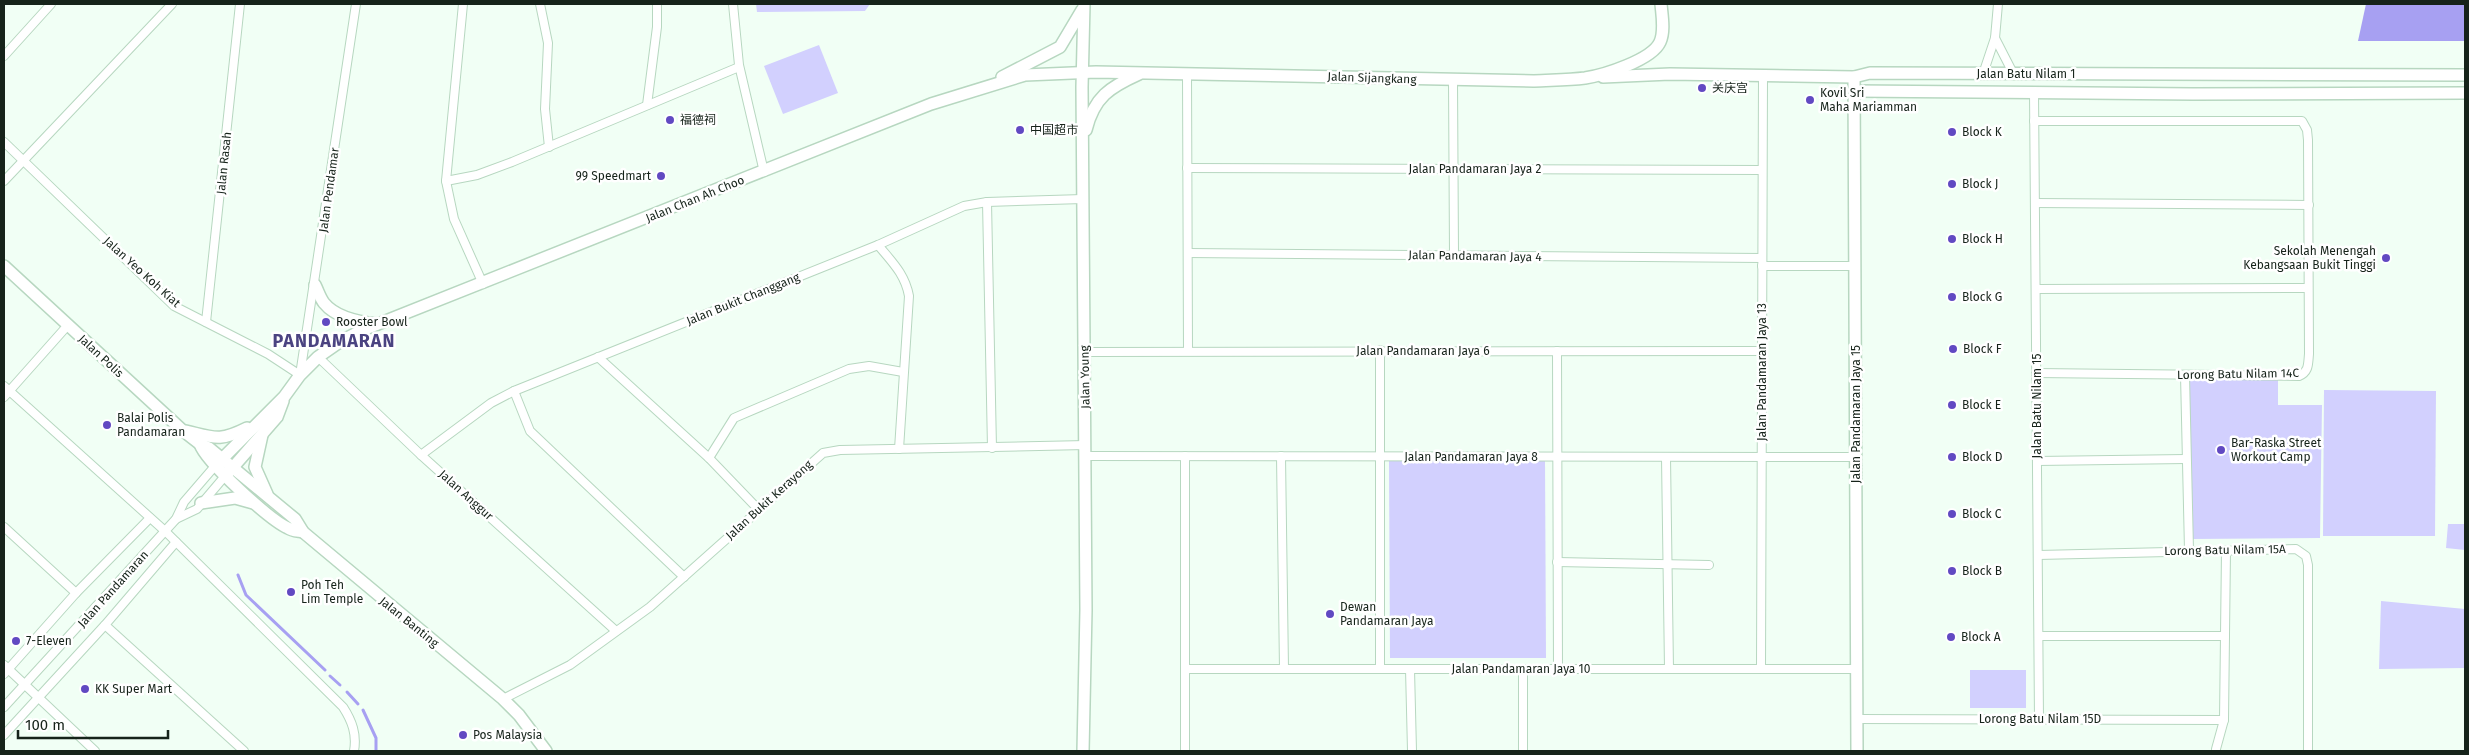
<svg xmlns="http://www.w3.org/2000/svg" width="2469" height="755" viewBox="0 0 2469 755" font-family="'Fira Sans','Noto Sans SC',sans-serif">
<style>
.green{fill:#d2d0fe}
.water{fill:#a7a0f2}
.lines{fill:none;stroke-linecap:round;stroke-linejoin:round}
.stream{stroke:#a7a0f2;stroke-width:3}
.street-casing{stroke:#b7d7c0;stroke-width:10}
.secondary-casing{stroke:#b7d7c0;stroke-width:14}
.street{stroke:#fff;stroke-width:8}
.secondary{stroke:#fff;stroke-width:11}
.poi-dot{fill:#6149c2;stroke:#fff;stroke-width:2}
.labels{text-anchor:middle;stroke-width:5;stroke-linejoin:round;paint-order:stroke}
.street-label{font-size:12px;fill:#16231a;stroke:#fff}
.poi-label{font-size:12px;fill:#16231a;stroke:#fff;text-anchor:start}
.district-label{font-size:18px;font-weight:bold;letter-spacing:1px;fill:#4b4381;stroke:#fff}
</style>
<rect width="100%" height="100%" fill="#f1fff5"/>
<!-- green -->
<g class="green">
<path d="M756 4H870L865 11 757 12Z"/>
<path d="M819 45 838 93 783 114 764 66Z"/>
<path d="M2278 379V405H2322L2320 538 2191 539 2188 380Z"/>
<path d="M2324 390 2436 391 2435 536H2323Z"/>
<path d="M1545 460 1546 658H1390L1389 461Z"/>
<path d="M2448 524H2465V550L2446 548Z"/>
<path d="M2381 601 2465 609V668L2379 669Z"/>
<rect x="1970" y="670" width="56" height="38"/>
</g>
<!-- water -->
<path class="water" d="M2366 4H2465V41H2358Z"/>
<g class="lines">
<!-- stream -->
<g class="stream">
<path d="M238 575 246 595 325 670"/>
<path d="M330 676 340 685"/>
<path d="M347 692 358 704"/>
<path d="M363 710 376 738V751"/>
</g>
<!-- street casing -->
<g class="street-casing">
<g id="street">
<path d="M463 4 446 181 454 219 483 284"/>
<path d="M540 4 548 43 545 109 549 147"/>
<path d="M733 4 739 65 764 172"/>
<path d="M1995 38 2014 75"/>
<path d="M4 56 51 4"/>
<path d="M1187 74 1188 350"/>
<path d="M1983 74 1995 38 1998 4"/>
<path d="M1453 80 1454 255"/>
<path d="M2034 92 2039 719"/>
<path d="M647 105 657 27V4"/>
<path d="M2034 121H2302L2307 130 2308 140 2309 354C2308 364 2309 372 2299 376L2036 373"/>
<path d="M4 142 174 306 268 354 300 375 356 4"/>
<path d="M1187 168 1762 170"/>
<path d="M4 181 172 4"/>
<path d="M446 181 477 175 512 162 739 67"/>
<path d="M987 202 992 448"/>
<path d="M2035 203 2309 205"/>
<path d="M878 245C892 262 905 274 909 296L899 449"/>
<path d="M1188 253 1762 258"/>
<path d="M1762 266H1855"/>
<path d="M2036 289 2308 288"/>
<path d="M206 322 240 4"/>
<path d="M1380 350V669"/>
<path d="M1557 351 1558 669"/>
<path d="M1085 352 1762 351"/>
<path d="M318 357 421 455 616 631"/>
<path d="M598 357 709 458 759 510"/>
<path d="M2185 375 2189 550"/>
<path d="M4 386 165 531 343 707C352 721 357 734 354 751"/>
<path d="M514 391 530 431 684 577"/>
<path d="M4 397 68 325"/>
<path d="M421 455 491 403 514 391 878 245 964 206 987 202 1083 199"/>
<path d="M1086 456 1856 457"/>
<path d="M1281 456 1284 669"/>
<path d="M1666 457 1669 669"/>
<path d="M709 458 734 418 849 369 869 366 903 372"/>
<path d="M2037 461 2186 459"/>
<path d="M176 519 197 509 225 476"/>
<path d="M4 527 76 593"/>
<path d="M2038 555 2296 549 2306 556 2308 565V751"/>
<path d="M1557 562 1709 565"/>
<path d="M105 625 244 751"/>
<path d="M2039 636H2225"/>
<path d="M4 665 95 751"/>
<path d="M1185 669H1857"/>
<path d="M1410 669 1412 751"/>
<path d="M1523 669V751"/>
<path d="M1761 669 1763 75"/>
<path d="M4 674 76 593 150 518"/>
<path d="M503 699 570 665 650 607 823 453 840 450 1086 445"/>
<path d="M4 707 176 519 184 502 215 466"/>
<path d="M1856 719 2224 720"/>
<path d="M4 735 105 625 176 542"/>
<path d="M2216 749 2224 720 2226 550"/>
<path d="M1185 751V456"/>
</g>
</g>
<!-- secondary casing -->
<g class="secondary-casing">
<g id="secondary">
<path d="M1002 77 1060 47 1082 10"/>
<path d="M1603 77 1670 74 1854 77 1870 73 2465 75"/>
<path d="M1854 77 1857 751"/>
<path d="M1854 91 2193 94 2465 93"/>
<path d="M1086 130C1094 97 1110 87 1139 74"/>
<path d="M4 266 182 430 200 444 209 448 295 519 303 532 503 699 519 715 546 751"/>
<path d="M315 285C318 291 320 298 324 303 336 318 359 322 377 324"/>
<path d="M186 431C215 438 219 442 247 428"/>
<path d="M262 435 255 467 267 494"/>
<path d="M200 444C206 462 270 520 288 528 292 531 298 531 303 532"/>
<path d="M215 466 284 397 300 375 318 357 341 341 363 330 931 104 1025 75 1096 72 1534 81C1551 80 1568 80 1585 78 1604 75 1652 60 1660 42 1665 31 1662 16 1661 4"/>
<path d="M228 473 277 417 283 401"/>
<path d="M201 503 235 498 253 503"/>
<path d="M1083 751 1086 610 1082 87 1084 4"/>
</g>
</g>
<!-- street -->
<use href="#street" class="street"/>
<!-- secondary -->
<use href="#secondary" class="secondary"/>
</g>
<!-- markers -->
<g class="poi-dot">
<circle cx="1702" cy="88" r="5"/>
<circle cx="1810" cy="100" r="5"/>
<circle cx="670" cy="120" r="5"/>
<circle cx="1020" cy="130" r="5"/>
<circle cx="1952" cy="132" r="5"/>
<circle cx="661" cy="176" r="5"/>
<circle cx="1952" cy="184" r="5"/>
<circle cx="1952" cy="239" r="5"/>
<circle cx="2386" cy="258" r="5"/>
<circle cx="1952" cy="297" r="5"/>
<circle cx="326" cy="322" r="5"/>
<circle cx="1953" cy="349" r="5"/>
<circle cx="1952" cy="405" r="5"/>
<circle cx="107" cy="425" r="5"/>
<circle cx="2221" cy="450" r="5"/>
<circle cx="1952" cy="457" r="5"/>
<circle cx="1952" cy="514" r="5"/>
<circle cx="1952" cy="571" r="5"/>
<circle cx="291" cy="592" r="5"/>
<circle cx="1330" cy="614" r="5"/>
<circle cx="1951" cy="637" r="5"/>
<circle cx="16" cy="641" r="5"/>
<circle cx="85" cy="689" r="5"/>
<circle cx="463" cy="735" r="5"/>
</g>
<g class="labels">
<!-- street labels -->
<g class="street-label">
<text x="2026" y="78">Jalan Batu Nilam 1</text>
<text transform="translate(1372 78) rotate(2)" y="4">Jalan Sijangkang</text>
<text transform="translate(224 163) rotate(-84)" y="4">Jalan Rasah</text>
<text x="1475" y="173">Jalan Pandamaran Jaya 2</text>
<text transform="translate(329 190) rotate(-82)" y="4">Jalan Pendamar</text>
<text transform="translate(695 199) rotate(-22)" y="4">Jalan Chan Ah Choo</text>
<text transform="translate(1475 256) rotate(1)" y="4">Jalan Pandamaran Jaya 4</text>
<text transform="translate(142 272) rotate(42)" y="4">Jalan Yeo Koh Kiat</text>
<text transform="translate(743 299) rotate(-22)" y="4">Jalan Bukit Changgang</text>
<text x="1423" y="355">Jalan Pandamaran Jaya 6</text>
<text transform="translate(101 356) rotate(43)" y="4">Jalan Polis</text>
<text transform="translate(1762 372) rotate(-90)" y="4">Jalan Pandamaran Jaya 13</text>
<text transform="translate(2238 374) rotate(-1)" y="4">Lorong Batu Nilam 14C</text>
<text transform="translate(1085 377) rotate(-91)" y="4">Jalan Young</text>
<text transform="translate(2037 406) rotate(-90)" y="4">Jalan Batu Nilam 15</text>
<text transform="translate(1856 414) rotate(-90)" y="4">Jalan Pandamaran Jaya 15</text>
<text x="1471" y="461">Jalan Pandamaran Jaya 8</text>
<text transform="translate(466 495) rotate(42)" y="4">Jalan Anggur</text>
<text transform="translate(769 500) rotate(-42)" y="4">Jalan Bukit Kerayong</text>
<text transform="translate(2225 550) rotate(-1)" y="4">Lorong Batu Nilam 15A</text>
<text transform="translate(113 589) rotate(-48)" y="4">Jalan Pandamaran</text>
<text transform="translate(409 622) rotate(39)" y="4">Jalan Banting</text>
<text x="1521" y="673">Jalan Pandamaran Jaya 10</text>
<text x="2040" y="723">Lorong Batu Nilam 15D</text>
</g>
<!-- poi labels -->
<g class="poi-label">
<text x="1712" y="92">关庆宫</text>
<text x="1820" y="97">Kovil Sri<tspan x="1820" dy="14">Maha Mariamman</tspan></text>
<text x="680" y="124">福德祠</text>
<text x="1030" y="134">中国超市</text>
<text x="1962" y="136">Block K</text>
<text x="651" y="180" text-anchor="end">99 Speedmart</text>
<text x="1962" y="188">Block J</text>
<text x="1962" y="243">Block H</text>
<text x="2376" y="255" text-anchor="end">Sekolah Menengah<tspan x="2376" dy="14">Kebangsaan Bukit Tinggi</tspan></text>
<text x="1962" y="301">Block G</text>
<text x="336" y="326">Rooster Bowl</text>
<text x="1963" y="353">Block F</text>
<text x="1962" y="409">Block E</text>
<text x="117" y="422">Balai Polis<tspan x="117" dy="14">Pandamaran</tspan></text>
<text x="2231" y="447">Bar-Raska Street<tspan x="2231" dy="14">Workout Camp</tspan></text>
<text x="1962" y="461">Block D</text>
<text x="1962" y="518">Block C</text>
<text x="1962" y="575">Block B</text>
<text x="301" y="589">Poh Teh<tspan x="301" dy="14">Lim Temple</tspan></text>
<text x="1340" y="611">Dewan<tspan x="1340" dy="14">Pandamaran Jaya</tspan></text>
<text x="1961" y="641">Block A</text>
<text x="26" y="645">7-Eleven</text>
<text x="95" y="693">KK Super Mart</text>
<text x="473" y="739">Pos Malaysia</text>
</g>
<!-- district labels -->
<g class="district-label">
<text x="334" y="347">PANDAMARAN</text>
</g>
</g>
<!-- border -->
<rect width="2469" height="755" fill="none" stroke="#16231a" stroke-width="10"/>
<!-- scale -->
<path d="M18 730v8h150v-8" fill="none" stroke="#16231a" stroke-width="2.5"/>
<text x="25" y="730" font-size="15" fill="#16231a" stroke="#ffffff" stroke-width="4" paint-order="stroke">100 m</text>
</svg>
